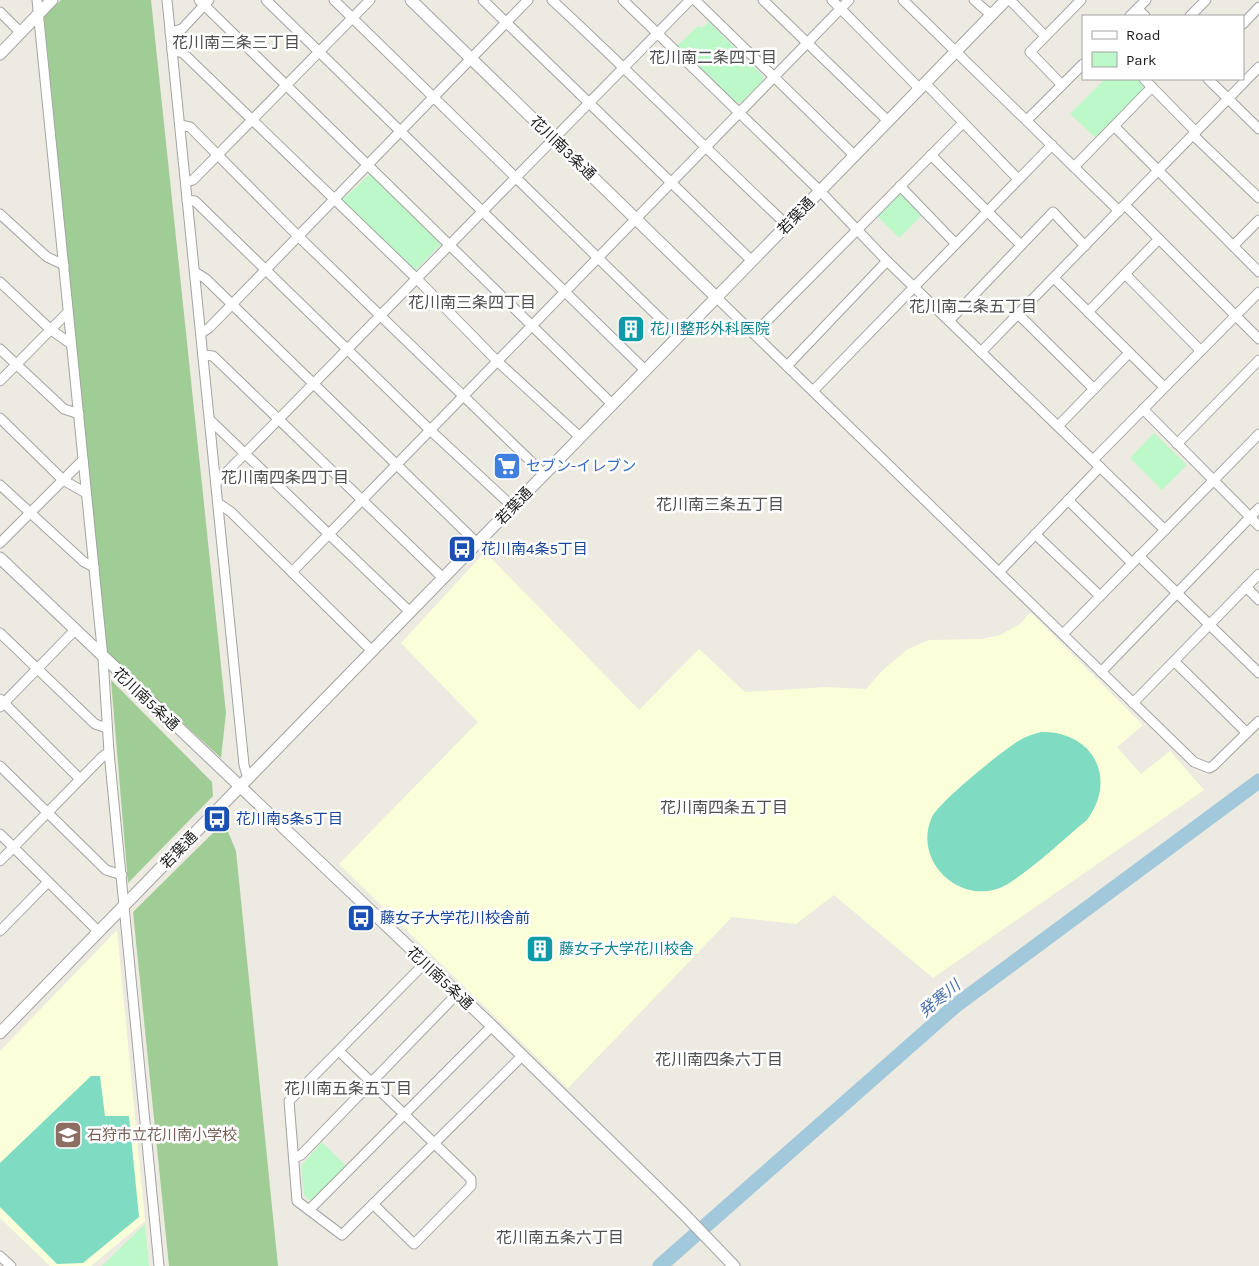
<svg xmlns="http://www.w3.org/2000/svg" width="1259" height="1266" viewBox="0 0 1259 1266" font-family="Karla,'Noto Sans JP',sans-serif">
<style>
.education{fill:#fbffd9}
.forest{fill:#a0cc96}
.park{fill:#bdf8c8}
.pitch{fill:#7fdcc2}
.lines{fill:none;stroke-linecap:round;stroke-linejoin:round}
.river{stroke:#a1c8db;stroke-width:15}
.minor-casing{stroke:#a3a3a3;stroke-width:11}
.tertiary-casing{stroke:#a3a3a3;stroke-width:13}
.minor{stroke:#fff;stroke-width:9}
.tertiary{stroke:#fff;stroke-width:11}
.labels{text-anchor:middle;stroke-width:5;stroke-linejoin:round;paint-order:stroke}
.street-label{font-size:15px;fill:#1c1c1c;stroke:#fff}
.culture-label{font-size:15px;fill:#0d838f;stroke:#fff;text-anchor:start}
.shop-label{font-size:15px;fill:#366cbe;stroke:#fff;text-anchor:start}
.transit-label{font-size:15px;fill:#164399;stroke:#fff;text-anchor:start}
.education-label{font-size:15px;fill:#785e54;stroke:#fff;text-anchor:start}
.neighbourhood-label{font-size:16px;fill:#4f4f4f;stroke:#fff}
.water-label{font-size:16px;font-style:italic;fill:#4a70a9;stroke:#fff}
</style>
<rect width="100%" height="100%" fill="#edeae1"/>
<!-- education -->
<g class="education">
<path d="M485 552 639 710 699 649 745 692 826 687 866 689 884 669 908 649 929 640 981 639 1000 635 1020 624 1030 612 1143 725 1117 747 1141 774 1170 751 1204 790 933 978 834 895 796 924 732 917 568 1088 339 864 478 722 401 643Z"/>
<path d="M117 930 145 1221 91 1266H50L0 1218V1051Z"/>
</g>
<!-- forest -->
<g class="forest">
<path d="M61 0H151L226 713 221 758 107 653 44 17Z"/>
<path d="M111 680 212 782 213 796 128 883Z"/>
<path d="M224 822 236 851 278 1266H169L133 912Z"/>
</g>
<!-- park -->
<g class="park">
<path d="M709 22 763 76V81L741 103 736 102 677 46 698 26 702 28Z"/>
<path d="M1105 79H1137L1144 86 1143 91 1097 139 1070 114Z"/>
<path d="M370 174 441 244 415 271 342 200Z"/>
<path d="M896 193H901L923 214 899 238 876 215Z"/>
<path d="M1154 433 1187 465 1162 490 1130 458Z"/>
<path d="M322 1142 346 1166 313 1200H309L304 1195 301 1166Z"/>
<path d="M145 1224 149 1266H102Z"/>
</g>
<!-- pitch -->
<g class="pitch">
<path d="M1041 732C1093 731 1118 778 1087 820 1067 836 1019 882 997 889 955 902 913 858 932 817 940 801 1003 750 1020 740 1027 736 1034 734 1041 732Z"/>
<path d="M91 1076H100L105 1116H129L139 1217 83 1263 57 1264 0 1207V1163Z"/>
</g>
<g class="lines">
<!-- river -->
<path class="river" d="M660 1266 955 1006 1259 781"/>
<!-- minor casing -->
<g class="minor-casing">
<g id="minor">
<path d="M37 0 103 658 109 752 159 1266"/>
<path d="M167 0 244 765 248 779"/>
<path d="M199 0 612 404"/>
<path d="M266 0 645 370"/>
<path d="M334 0 678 336"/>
<path d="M483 0 752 261"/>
<path d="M552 0C632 74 708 151 787 225"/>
<path d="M623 0 820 191 887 261 1165 530"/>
<path d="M695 0 855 156"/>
<path d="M763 0 888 121"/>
<path d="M832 0 920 89"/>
<path d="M903 0 1119 211"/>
<path d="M974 0 991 15"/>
<path d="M1010 0 1045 36"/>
<path d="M1137 9 1145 16"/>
<path d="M0 12 21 33"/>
<path d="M1130 16 1146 0"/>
<path d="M1190 16 1206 0"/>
<path d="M1243 24 1259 7"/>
<path d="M170 32 182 29 209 0"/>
<path d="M172 50 183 53 417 279 497 361 580 437"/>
<path d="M1144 79 1196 132"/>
<path d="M1208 79 1259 129"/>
<path d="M926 84 1018 179"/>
<path d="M1062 85 1030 52 1081 0"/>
<path d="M1027 120 1083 64"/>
<path d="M180 125 190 127 298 236 544 474"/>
<path d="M1114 126 1259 272"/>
<path d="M1193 135 1259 198"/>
<path d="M931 155 1021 245"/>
<path d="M1074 167 1152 87"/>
<path d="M186 182 193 180 370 0"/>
<path d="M900 186 955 243"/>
<path d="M187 200 195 201 430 430 513 507"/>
<path d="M1125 205 1259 339"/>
<path d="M0 214 47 257 64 265"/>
<path d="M1233 246 1259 220"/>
<path d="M195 272 206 279 477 543"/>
<path d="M1125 274 1200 350"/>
<path d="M1054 278 1164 387"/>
<path d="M0 282 50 329 71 344"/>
<path d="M716 297 1194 762 1209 768 1213 766 1259 721"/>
<path d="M1088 312 1159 239"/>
<path d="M1018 314 1094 389"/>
<path d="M949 321 1053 212 1085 246"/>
<path d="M201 333 209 328 528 0"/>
<path d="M754 334 963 123"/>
<path d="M0 349 64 409 79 414"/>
<path d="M981 352 1259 67"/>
<path d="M203 355 213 356 443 578"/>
<path d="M787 366 887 261"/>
<path d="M0 381 68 312"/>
<path d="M813 391 1052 145"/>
<path d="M1143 409 1259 526"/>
<path d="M0 418 63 480 86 493"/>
<path d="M210 420 410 612"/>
<path d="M1058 426 1129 353"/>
<path d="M1177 444 1259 360"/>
<path d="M1093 460 1259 292"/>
<path d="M216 483 690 0"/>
<path d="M0 485 84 562 94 567"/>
<path d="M1068 500 1132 563"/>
<path d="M218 503 231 512 372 651"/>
<path d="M1035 534 1100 596"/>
<path d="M0 543 83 460"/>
<path d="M1139 556 1259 673"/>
<path d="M292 572 849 0"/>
<path d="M999 572 1100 467"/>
<path d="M1246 587 1259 600"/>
<path d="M0 633 95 724 107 728"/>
<path d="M1063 634 1259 434"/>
<path d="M1174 661 1247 733"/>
<path d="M1101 672 1259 508"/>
<path d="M0 699 80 779"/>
<path d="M1133 703 1259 574"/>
<path d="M0 707 75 630"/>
<path d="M0 766 106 870 122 875"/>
<path d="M0 834 99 932"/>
<path d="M0 861 102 757 109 752"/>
<path d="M0 931 48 882"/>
<path d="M424 964 289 1101 297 1201 342 1235 522 1056"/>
<path d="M339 1051 471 1179V1186L414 1244 373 1204"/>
<path d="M294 1158 301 1155 457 994"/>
<path d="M309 1210 492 1026"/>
<path d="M0 1256 11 1266"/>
</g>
</g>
<!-- tertiary casing -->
<g class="tertiary-casing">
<g id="tertiary">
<path d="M411 0 716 297"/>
<path d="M0 54 52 0"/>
<path d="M0 558 492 1026 683 1213 734 1266"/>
<path d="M0 1033 1006 0"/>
</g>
</g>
<!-- minor -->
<use href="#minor" class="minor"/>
<!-- tertiary -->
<use href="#tertiary" class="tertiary"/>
</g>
<!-- icons -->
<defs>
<g id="building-square" transform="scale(1.4375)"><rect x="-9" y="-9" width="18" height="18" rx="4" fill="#0f9aa8" stroke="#fff"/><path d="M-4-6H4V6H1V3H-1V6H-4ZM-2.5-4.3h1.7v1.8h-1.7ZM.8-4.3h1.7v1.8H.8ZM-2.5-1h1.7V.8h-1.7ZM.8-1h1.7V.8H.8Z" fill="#fff"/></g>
<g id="supermarket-square" transform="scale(1.4375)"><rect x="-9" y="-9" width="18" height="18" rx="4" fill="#3f7fe0" stroke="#fff"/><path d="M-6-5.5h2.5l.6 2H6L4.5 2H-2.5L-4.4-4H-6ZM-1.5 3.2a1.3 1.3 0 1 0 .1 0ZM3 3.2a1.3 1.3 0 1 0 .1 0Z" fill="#fff"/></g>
<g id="bus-square" transform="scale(1.4375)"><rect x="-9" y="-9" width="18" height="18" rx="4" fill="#1a4fb4" stroke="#fff"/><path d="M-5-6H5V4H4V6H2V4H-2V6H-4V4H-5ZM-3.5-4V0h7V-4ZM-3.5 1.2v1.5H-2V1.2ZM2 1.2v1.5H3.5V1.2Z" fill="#fff"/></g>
<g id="school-square" transform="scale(1.4375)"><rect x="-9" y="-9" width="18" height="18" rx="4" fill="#8d6e63" stroke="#fff"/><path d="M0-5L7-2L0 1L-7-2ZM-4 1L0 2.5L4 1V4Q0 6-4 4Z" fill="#fff"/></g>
</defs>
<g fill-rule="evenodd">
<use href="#building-square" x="631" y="329"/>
<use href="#supermarket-square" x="507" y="466"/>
<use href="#bus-square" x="462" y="549"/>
<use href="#bus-square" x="217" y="819"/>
<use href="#bus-square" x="361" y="918"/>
<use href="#building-square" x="540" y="949"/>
<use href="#school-square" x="68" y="1135"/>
</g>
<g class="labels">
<!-- street labels -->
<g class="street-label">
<text transform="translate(563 148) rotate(44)" y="5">花川南3条通</text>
<text transform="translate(796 216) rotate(-46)" y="5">若葉通</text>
<text transform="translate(514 506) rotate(-46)" y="5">若葉通</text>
<text transform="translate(146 699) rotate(43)" y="5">花川南5条通</text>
<text transform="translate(179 850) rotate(-46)" y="5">若葉通</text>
<text transform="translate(440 978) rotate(43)" y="5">花川南5条通</text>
</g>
<!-- culture labels -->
<g class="culture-label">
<text x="650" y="334">花川整形外科医院</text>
<text x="559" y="954">藤女子大学花川校舎</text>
</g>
<!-- shop labels -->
<g class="shop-label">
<text x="526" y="471">セブン-イレブン</text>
</g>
<!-- transit labels -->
<g class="transit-label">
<text x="481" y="554">花川南4条5丁目</text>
<text x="236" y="824">花川南5条5丁目</text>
<text x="380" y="923">藤女子大学花川校舎前</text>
</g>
<!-- education labels -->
<g class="education-label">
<text x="87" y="1140">石狩市立花川南小学校</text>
</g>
<!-- neighbourhood labels -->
<g class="neighbourhood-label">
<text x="236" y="48">花川南三条三丁目</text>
<text x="713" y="63">花川南二条四丁目</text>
<text x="472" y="308">花川南三条四丁目</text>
<text x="973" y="312">花川南二条五丁目</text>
<text x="285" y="483">花川南四条四丁目</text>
<text x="720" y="510">花川南三条五丁目</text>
<text x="724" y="813">花川南四条五丁目</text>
<text x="719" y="1065">花川南四条六丁目</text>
<text x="348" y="1094">花川南五条五丁目</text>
<text x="560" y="1243">花川南五条六丁目</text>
</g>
<!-- water labels -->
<g class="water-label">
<text transform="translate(939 998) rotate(-40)" y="6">発寒川</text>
</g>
</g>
<!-- legend -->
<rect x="1082" y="15" width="162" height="65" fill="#ffffff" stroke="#a4a4a4"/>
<rect x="1092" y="31" width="25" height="8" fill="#ffffff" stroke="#a4a4a4"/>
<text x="1126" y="40" font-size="15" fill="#1c1c1c">Road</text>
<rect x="1092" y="52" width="25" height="15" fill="#bdf8c8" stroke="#a4a4a4"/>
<text x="1126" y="65" font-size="15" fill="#1c1c1c">Park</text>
</svg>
